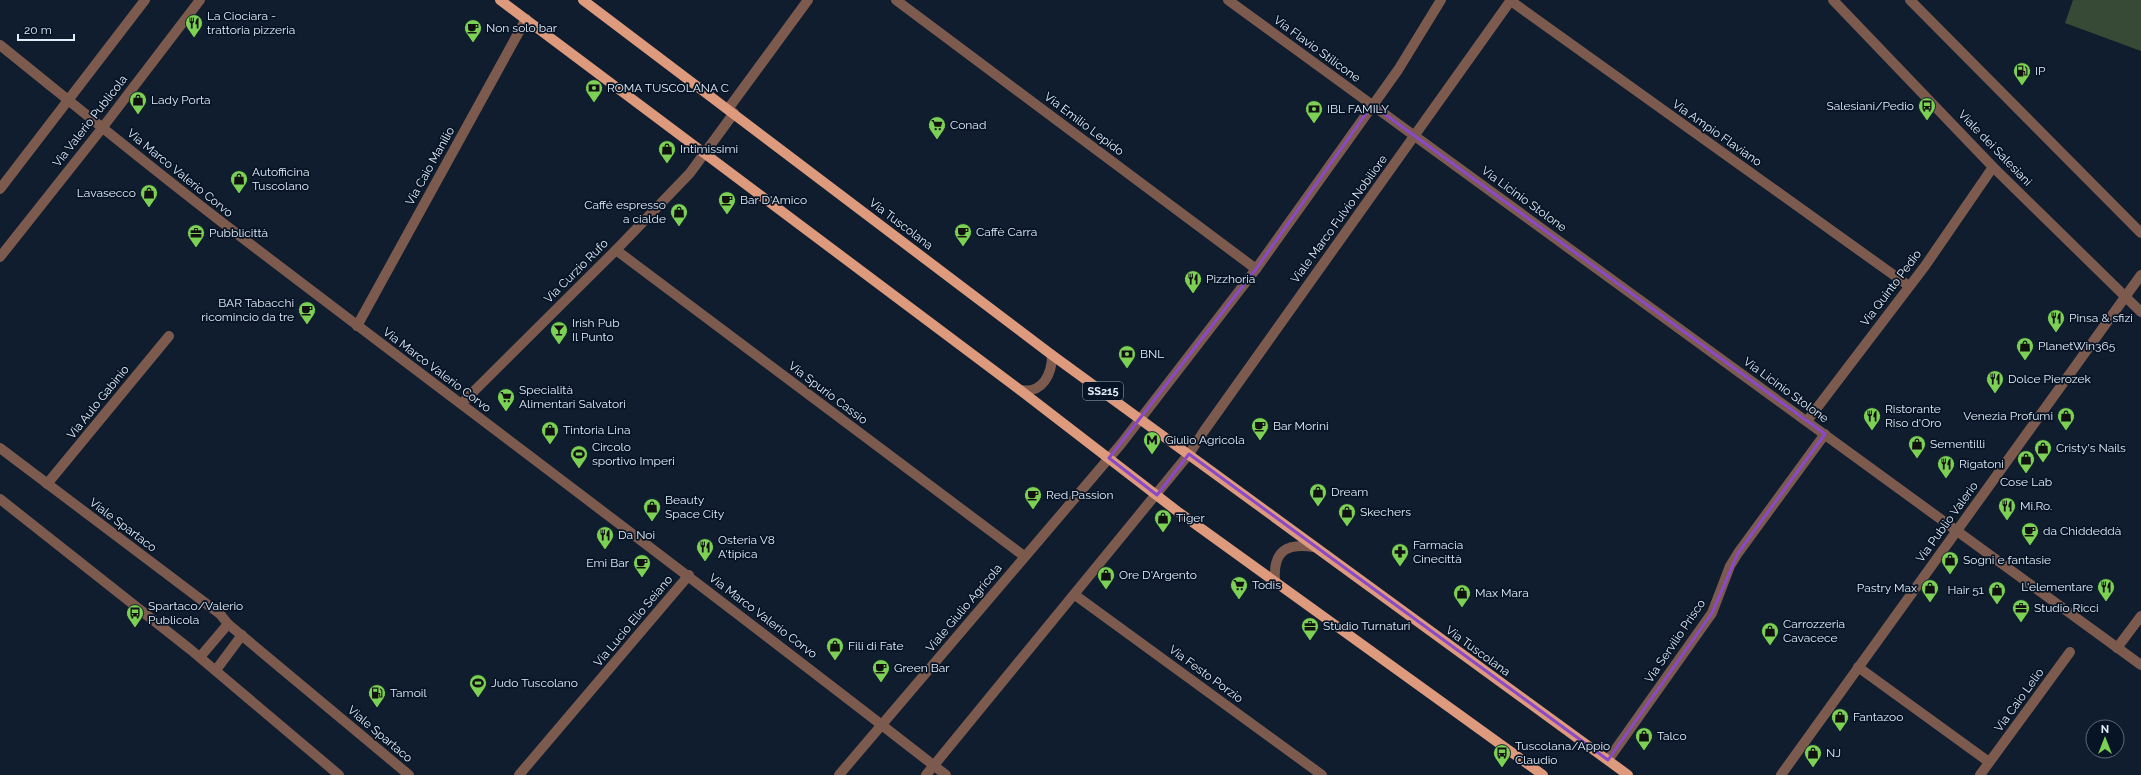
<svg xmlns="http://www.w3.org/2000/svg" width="2141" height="775" viewBox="0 0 2141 775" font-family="Raleway,sans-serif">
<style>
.green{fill:#364a35}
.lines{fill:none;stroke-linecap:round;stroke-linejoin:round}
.minor{stroke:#7c5b4e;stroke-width:10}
.major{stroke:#de9a7d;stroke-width:10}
.marked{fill:none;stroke:#8a49c8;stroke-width:3;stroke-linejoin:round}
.labels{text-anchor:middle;stroke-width:3.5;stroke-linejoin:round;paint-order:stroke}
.shield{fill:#071425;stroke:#a0abb9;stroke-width:1}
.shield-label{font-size:11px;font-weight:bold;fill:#e2ecf8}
.poi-label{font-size:12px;fill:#e2ecf8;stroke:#071425;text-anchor:start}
.street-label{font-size:12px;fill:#e2ecf8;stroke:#071425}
</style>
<rect width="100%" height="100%" fill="#0f1d2f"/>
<!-- green -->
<path class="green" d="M2073 0H2141V51L2065 23Z"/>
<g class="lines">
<!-- minor -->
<g class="minor">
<path d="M896 0 1256 269"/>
<path d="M1228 0 2141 665"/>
<path d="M1833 0 1993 167 2141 312"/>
<path d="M1910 0 2141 233"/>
<path d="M1511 1 1909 286"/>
<path d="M0 45C82 111 164 179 249 243 481 420 716 595 946 775"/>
<path d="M728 109 808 0"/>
<path d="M0 189 145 0"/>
<path d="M616 250 1024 556"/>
<path d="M0 257 103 127 200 0"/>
<path d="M357 326 526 19"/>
<path d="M1020 390C1043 394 1052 374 1052 355"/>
<path d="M462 403 616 250 690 173 734 113"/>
<path d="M1807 421 1925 266 1993 167"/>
<path d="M0 448 220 614 228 624 409 775"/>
<path d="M47 484 169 336"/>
<path d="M0 499 191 650 339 775"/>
<path d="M1275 580C1273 551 1286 543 1314 547"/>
<path d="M1075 595 1322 775"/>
<path d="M2117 648 2141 616"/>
<path d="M200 657 228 624"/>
<path d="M1858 667 1989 762"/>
<path d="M216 670 242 635"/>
<path d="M1608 760 1712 613 1730 566 1738 553 1825 434"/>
<path d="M519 775 689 575"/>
<path d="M839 775 1121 444 1256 269 1398 70 1441 0"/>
<path d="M926 775 1189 454 1204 431 1511 0"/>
<path d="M1781 775 2141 275"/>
<path d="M1980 775 2070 652"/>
</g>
<!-- major -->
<g class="major">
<path d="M500 0 1020 390 1177 511 1543 775"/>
<path d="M583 0 1052 355 1628 775"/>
</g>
</g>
<!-- marked area -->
<path class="marked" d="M1372 105 1825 434 1738 553 1712 613 1608 760 1189 454 1157 495 1109 458 1256 269Z"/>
<!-- icons -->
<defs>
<g id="restaurant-pin" transform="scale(0.9)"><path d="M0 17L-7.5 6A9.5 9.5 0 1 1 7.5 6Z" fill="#7cd155" stroke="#071425"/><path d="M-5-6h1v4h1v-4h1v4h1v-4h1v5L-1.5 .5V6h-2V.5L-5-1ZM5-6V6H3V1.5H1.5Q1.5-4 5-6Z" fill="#111"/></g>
<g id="cafe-pin" transform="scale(0.9)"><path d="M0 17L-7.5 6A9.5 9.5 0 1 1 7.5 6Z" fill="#7cd155" stroke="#071425"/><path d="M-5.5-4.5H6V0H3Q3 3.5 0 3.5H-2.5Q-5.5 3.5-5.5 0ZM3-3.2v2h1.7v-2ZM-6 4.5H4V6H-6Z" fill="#111"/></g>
<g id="fuel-pin" transform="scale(0.9)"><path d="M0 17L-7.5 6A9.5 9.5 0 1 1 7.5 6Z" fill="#7cd155" stroke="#071425"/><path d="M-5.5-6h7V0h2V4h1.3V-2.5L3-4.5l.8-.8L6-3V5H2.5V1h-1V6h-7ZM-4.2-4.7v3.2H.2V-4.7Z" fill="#111"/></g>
<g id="bank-pin" transform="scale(0.9)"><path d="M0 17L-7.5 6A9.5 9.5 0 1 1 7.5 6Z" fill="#7cd155" stroke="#071425"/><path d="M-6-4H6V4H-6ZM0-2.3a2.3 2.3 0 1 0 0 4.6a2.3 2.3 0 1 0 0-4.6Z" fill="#111"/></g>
<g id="shop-pin" transform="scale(0.9)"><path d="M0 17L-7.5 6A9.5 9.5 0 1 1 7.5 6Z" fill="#7cd155" stroke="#071425"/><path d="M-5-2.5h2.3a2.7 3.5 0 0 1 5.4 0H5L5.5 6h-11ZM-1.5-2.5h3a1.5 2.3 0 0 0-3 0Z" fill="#111"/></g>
<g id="bus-pin" transform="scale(0.9)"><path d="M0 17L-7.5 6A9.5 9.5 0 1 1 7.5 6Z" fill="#7cd155" stroke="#071425"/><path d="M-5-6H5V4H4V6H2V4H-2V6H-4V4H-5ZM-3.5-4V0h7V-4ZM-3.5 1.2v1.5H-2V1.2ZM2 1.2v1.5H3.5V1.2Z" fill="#111"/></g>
<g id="supermarket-pin" transform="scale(0.9)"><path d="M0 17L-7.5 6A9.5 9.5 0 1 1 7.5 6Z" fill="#7cd155" stroke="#071425"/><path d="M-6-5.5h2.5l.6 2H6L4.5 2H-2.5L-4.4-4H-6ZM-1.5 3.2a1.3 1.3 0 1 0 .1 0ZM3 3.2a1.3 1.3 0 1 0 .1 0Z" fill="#111"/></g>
<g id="office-pin" transform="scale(0.9)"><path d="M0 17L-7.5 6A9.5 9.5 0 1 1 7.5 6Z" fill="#7cd155" stroke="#071425"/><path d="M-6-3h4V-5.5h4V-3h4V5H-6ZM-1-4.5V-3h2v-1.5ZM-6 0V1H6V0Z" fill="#111"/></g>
<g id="bar-pin" transform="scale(0.9)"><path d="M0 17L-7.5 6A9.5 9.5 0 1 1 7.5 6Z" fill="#7cd155" stroke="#071425"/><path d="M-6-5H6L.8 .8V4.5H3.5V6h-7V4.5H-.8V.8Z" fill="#111"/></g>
<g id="metro-pin" transform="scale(0.9)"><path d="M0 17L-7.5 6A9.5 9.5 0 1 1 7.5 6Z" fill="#7cd155" stroke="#071425"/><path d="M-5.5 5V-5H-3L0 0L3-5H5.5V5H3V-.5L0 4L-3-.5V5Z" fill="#111"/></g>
<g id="stadium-pin" transform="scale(0.9)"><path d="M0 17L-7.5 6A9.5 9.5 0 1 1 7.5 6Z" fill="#7cd155" stroke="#071425"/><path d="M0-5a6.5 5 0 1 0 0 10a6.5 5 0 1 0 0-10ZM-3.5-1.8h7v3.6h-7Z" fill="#111"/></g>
<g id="pharmacy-pin" transform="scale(0.9)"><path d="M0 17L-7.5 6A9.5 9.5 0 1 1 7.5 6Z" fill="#7cd155" stroke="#071425"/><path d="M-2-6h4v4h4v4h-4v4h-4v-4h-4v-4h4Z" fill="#111"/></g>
</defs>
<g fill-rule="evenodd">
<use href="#restaurant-pin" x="194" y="23"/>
<use href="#cafe-pin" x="473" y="28"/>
<use href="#fuel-pin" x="2022" y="71"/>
<use href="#bank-pin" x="594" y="88"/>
<use href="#shop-pin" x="138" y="100"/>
<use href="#bus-pin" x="1927" y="106"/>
<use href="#bank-pin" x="1314" y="109"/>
<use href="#supermarket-pin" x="937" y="125"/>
<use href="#shop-pin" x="667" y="149"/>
<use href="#shop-pin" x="239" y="179"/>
<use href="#shop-pin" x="149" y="193"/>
<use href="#cafe-pin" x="727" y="200"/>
<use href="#shop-pin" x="679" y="212"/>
<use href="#cafe-pin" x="963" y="232"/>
<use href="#office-pin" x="196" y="233"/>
<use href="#restaurant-pin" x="1193" y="279"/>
<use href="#cafe-pin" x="307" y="310"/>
<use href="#restaurant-pin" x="2056" y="318"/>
<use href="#bar-pin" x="559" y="330"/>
<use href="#shop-pin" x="2025" y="346"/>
<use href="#bank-pin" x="1127" y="354"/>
<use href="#restaurant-pin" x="1995" y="379"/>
<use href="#supermarket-pin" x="506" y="397"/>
<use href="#restaurant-pin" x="1872" y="416"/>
<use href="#shop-pin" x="2066" y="416"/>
<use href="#cafe-pin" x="1260" y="426"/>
<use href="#shop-pin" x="550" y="430"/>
<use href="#metro-pin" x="1152" y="440"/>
<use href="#shop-pin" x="1917" y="444"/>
<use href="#shop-pin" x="2043" y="448"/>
<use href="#stadium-pin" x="579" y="454"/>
<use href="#shop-pin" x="2026" y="459"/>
<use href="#restaurant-pin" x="1946" y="464"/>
<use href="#shop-pin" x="1318" y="492"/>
<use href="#cafe-pin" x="1033" y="495"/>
<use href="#restaurant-pin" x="2007" y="506"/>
<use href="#shop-pin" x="652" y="507"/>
<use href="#shop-pin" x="1347" y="512"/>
<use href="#shop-pin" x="1163" y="518"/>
<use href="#cafe-pin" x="2030" y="531"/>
<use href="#restaurant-pin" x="605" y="535"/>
<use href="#restaurant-pin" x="705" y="547"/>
<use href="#pharmacy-pin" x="1400" y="552"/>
<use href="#shop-pin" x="1950" y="560"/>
<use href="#cafe-pin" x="642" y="563"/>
<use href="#shop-pin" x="1106" y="575"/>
<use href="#supermarket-pin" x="1239" y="585"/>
<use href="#restaurant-pin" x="2106" y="587"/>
<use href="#shop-pin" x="1930" y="588"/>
<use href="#shop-pin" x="1997" y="590"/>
<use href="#shop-pin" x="1462" y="593"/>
<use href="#office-pin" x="2021" y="608"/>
<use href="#bus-pin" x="135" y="613"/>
<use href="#office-pin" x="1310" y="626"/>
<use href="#shop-pin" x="1770" y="631"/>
<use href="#shop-pin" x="835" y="646"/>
<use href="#cafe-pin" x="881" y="668"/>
<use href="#stadium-pin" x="478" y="683"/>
<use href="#fuel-pin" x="377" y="693"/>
<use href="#shop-pin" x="1840" y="717"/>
<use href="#shop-pin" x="1644" y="736"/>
<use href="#bus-pin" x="1502" y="753"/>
<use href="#shop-pin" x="1813" y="753"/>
</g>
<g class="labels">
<!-- shield labels -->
<rect class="shield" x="1083" y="382" width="40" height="18" rx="3"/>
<g class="shield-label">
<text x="1103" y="395">SS215</text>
</g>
<!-- poi labels -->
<g class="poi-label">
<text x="207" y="20">La Ciociara -<tspan x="207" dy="14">trattoria pizzeria</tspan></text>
<text x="486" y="32">Non solo bar</text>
<text x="2035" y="75">IP</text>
<text x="607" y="92">ROMA TUSCOLANA C</text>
<text x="151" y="104">Lady Porta</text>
<text x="1914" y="110" text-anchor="end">Salesiani/Pedio</text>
<text x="1327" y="113">IBL FAMILY</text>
<text x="950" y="129">Conad</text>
<text x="680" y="153">Intimissimi</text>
<text x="252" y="176">Autofficina<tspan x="252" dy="14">Tuscolano</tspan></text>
<text x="136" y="197" text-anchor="end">Lavasecco</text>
<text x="740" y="204">Bar D'Amico</text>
<text x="666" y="209" text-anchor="end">Caffé espresso<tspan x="666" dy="14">a cialde</tspan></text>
<text x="976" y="236">Caffè Carra</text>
<text x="209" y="237">Pubblicittà</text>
<text x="1206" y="283">Pizzhoria</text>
<text x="294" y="307" text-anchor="end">BAR Tabacchi<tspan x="294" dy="14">ricomincio da tre</tspan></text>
<text x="2069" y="322">Pinsa &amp; sfizi</text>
<text x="572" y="327">Irish Pub<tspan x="572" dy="14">Il Punto</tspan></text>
<text x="2038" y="350">PlanetWin365</text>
<text x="1140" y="358">BNL</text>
<text x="2008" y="383">Dolce Pierozek</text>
<text x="519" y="394">Specialità<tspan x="519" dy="14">Alimentari Salvatori</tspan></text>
<text x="1885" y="413">Ristorante<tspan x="1885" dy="14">Riso d'Oro</tspan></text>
<text x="2053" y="420" text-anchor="end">Venezia Profumi</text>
<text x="1273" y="430">Bar Morini</text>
<text x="563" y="434">Tintoria Lina</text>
<text x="1165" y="444">Giulio Agricola</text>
<text x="1930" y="448">Sementilli</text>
<text x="592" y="451">Circolo<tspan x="592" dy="14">sportivo Imperi</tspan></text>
<text x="2056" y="452">Cristy's Nails</text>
<text x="1959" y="468">Rigatoni</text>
<text x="2026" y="486" text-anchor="middle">Cose Lab</text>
<text x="1331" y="496">Dream</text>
<text x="1046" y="499">Red Passion</text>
<text x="665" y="504">Beauty<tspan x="665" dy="14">Space City</tspan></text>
<text x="2020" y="510">Mi.Ro.</text>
<text x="1360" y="516">Skechers</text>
<text x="1176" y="522">Tiger</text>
<text x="2043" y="535">da Chiddeddà</text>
<text x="618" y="539">Da Noi</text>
<text x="718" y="544">Osteria V8<tspan x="718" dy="14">A'tipica</tspan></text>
<text x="1413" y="549">Farmacia<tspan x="1413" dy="14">Cinecittà</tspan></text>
<text x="1963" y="564">Sogni e fantasie</text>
<text x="629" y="567" text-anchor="end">Emi Bar</text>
<text x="1119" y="579">Ore D'Argento</text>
<text x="1252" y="589">Todis</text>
<text x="2093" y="591" text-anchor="end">L'elementare</text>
<text x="1917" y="592" text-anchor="end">Pastry Max</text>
<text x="1984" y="594" text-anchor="end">Hair 51</text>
<text x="1475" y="597">Max Mara</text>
<text x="148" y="610">Spartaco/Valerio<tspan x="148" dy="14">Publicola</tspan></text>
<text x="2034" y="612">Studio Ricci</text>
<text x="1783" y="628">Carrozzeria<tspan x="1783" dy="14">Cavacece</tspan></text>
<text x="1323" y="630">Studio Turnaturi</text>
<text x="848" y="650">Fili di Fate</text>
<text x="894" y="672">Green Bar</text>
<text x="491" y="687">Judo Tuscolano</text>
<text x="390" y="697">Tamoil</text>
<text x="1853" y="721">Fantazoo</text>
<text x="1657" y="740">Talco</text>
<text x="1515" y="750">Tuscolana/Appio<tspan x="1515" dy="14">Claudio</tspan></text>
<text x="1826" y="757">NJ</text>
</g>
<!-- street labels -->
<g class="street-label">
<text transform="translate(1317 49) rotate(36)" y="4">Via Flavio Stilicone</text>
<text transform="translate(90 121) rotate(-52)" y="4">Via Valerio Publicola</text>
<text transform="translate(1084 124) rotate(37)" y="4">Via Emilio Lepido</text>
<text transform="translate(1717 133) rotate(35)" y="4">Via Ampio Flaviano</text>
<text transform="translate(1995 148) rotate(46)" y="4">Viale dei Salesiani</text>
<text transform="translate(430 166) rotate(-61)" y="4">Via Caio Manilio</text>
<text transform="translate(180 173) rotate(39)" y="4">Via Marco Valerio Corvo</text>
<text transform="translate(1524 199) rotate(36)" y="4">Via Licinio Stolone</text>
<text transform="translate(1339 219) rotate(-54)" y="4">Viale Marco Fulvio Nobiliore</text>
<text transform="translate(901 224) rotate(37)" y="4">Via Tuscolana</text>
<text transform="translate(576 271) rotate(-45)" y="4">Via Curzio Rufo</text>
<text transform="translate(1891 288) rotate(-53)" y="4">Via Quinto Pedio</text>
<text transform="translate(437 370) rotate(37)" y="4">Via Marco Valerio Corvo</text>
<text transform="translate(1786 390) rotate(36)" y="4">Via Licinio Stolone</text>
<text transform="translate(828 393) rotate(37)" y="4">Via Spurio Cassio</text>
<text transform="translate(98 402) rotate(-51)" y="4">Via Aulo Gabinio</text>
<text transform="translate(1947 522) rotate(-54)" y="4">Via Publio Valerio</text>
<text transform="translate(123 525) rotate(37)" y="4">Viale Spartaco</text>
<text transform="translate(964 608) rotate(-50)" y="4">Viale Giulio Agricola</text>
<text transform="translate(763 616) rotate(37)" y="4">Via Marco Valerio Corvo</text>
<text transform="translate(633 621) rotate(-50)" y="4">Via Lucio Elio Seiano</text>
<text transform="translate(1675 641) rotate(-56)" y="4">Via Servilio Prisco</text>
<text transform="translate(1478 651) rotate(36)" y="4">Via Tuscolana</text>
<text transform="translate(1206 674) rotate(36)" y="4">Via Festo Porzio</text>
<text transform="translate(2019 700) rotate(-54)" y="4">Via Caio Lelio</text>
<text transform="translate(380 734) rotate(40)" y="4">Viale Spartaco</text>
</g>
</g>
<!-- north arrow -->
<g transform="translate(2105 739)"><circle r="19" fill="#071425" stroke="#5f6a79"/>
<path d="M0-3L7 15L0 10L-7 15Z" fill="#7cd155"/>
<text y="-6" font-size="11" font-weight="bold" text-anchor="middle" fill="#e2ecf8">N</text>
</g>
<!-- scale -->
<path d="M18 34v6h56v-6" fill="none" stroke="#e2ecf8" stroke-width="2"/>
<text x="24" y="34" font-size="12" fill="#e2ecf8" stroke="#071425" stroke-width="3" paint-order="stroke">20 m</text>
</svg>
